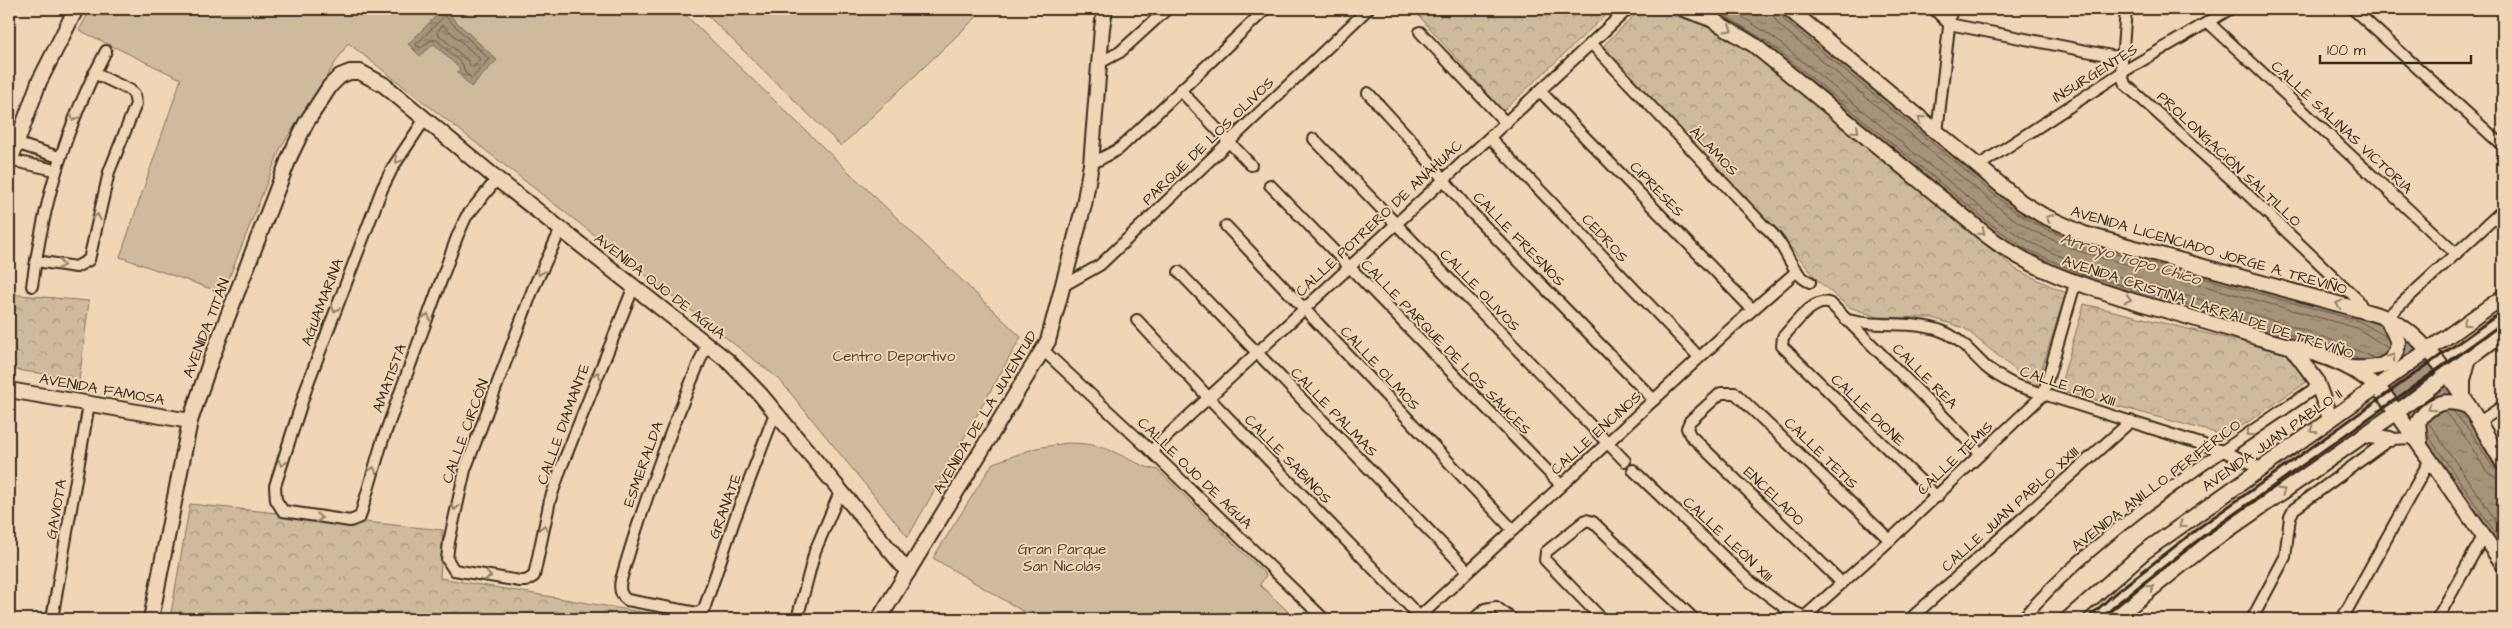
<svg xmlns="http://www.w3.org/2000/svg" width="2512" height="628" viewBox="0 0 2512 628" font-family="'Architects Daughter',sans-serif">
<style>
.forest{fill:url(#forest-crowns);stroke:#86725e}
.pitch{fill:#d0ba9d;stroke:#86725e}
.water{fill:url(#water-ripples);stroke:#7c6855}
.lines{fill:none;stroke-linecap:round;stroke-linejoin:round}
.shore{stroke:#665443;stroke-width:1}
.street-casing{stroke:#3b2a1e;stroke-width:14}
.secondary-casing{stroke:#3b2a1e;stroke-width:18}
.street{stroke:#eed6b6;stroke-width:10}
.secondary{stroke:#eed6b6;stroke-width:14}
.rail{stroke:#3b2a1e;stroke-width:3}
.oneway{stroke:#94806a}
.labels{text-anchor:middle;stroke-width:4;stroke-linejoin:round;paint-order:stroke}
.street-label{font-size:15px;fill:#3b2a1e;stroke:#eed6b6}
.park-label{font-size:15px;fill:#514031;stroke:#eed6b6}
.water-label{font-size:16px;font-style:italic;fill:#564435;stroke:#eed6b6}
</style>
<defs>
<pattern id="forest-crowns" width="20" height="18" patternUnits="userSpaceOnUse" patternTransform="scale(1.25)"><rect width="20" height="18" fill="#d0ba9d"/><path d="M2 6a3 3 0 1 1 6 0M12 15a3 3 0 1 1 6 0" fill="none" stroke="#aa977f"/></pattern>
<pattern id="water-ripples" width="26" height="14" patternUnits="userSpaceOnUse" patternTransform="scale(1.25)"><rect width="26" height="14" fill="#a7927a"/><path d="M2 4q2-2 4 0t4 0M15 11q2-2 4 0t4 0" fill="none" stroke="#897763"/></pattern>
</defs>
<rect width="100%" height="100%" fill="#eed6b6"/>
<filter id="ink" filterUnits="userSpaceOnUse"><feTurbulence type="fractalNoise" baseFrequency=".02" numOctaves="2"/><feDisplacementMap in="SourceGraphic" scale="10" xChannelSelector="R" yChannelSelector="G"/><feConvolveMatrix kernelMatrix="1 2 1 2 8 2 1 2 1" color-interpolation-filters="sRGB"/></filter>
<g filter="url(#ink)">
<!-- forest -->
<g class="forest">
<path d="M1413 9H1612L1503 111Z"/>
<path d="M1641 9H1648L1693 21 1733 38 2017 270 2066 293 2036 387 1964 328 1933 318 1877 317 1849 307 1819 282 1776 229 1602 47Z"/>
<path d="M9 294 89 301 78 389H66L67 377 9 369Z"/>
<path d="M2084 304 2297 355 2311 379 2227 436 2059 390Z"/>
<path d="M190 504 443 530 440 578 682 619H170Z"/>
</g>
<!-- pitch -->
<g class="pitch">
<path d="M91 9H679L1021 337 908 537 779 379 348 43 281 147 223 293 120 257 181 79 79 30Z"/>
<path d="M701 9H985L841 146Z"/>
<path d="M1067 443C1084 443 1099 445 1114 452 1130 459 1142 467 1158 470L1266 575 1260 585 1296 619H1036L933 558 993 463 1036 448Z"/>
</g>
<!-- water -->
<g class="water">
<path d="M443 9 497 60 471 87 457 72 460 69 434 44 420 56 408 44Z"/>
<path d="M1684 9H1789L2042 215 2364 311 2392 327 2409 342 2478 423 2503 463V564L2383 383 2035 267 1763 53Z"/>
</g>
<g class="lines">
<!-- shore -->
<g class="shore">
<path d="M1715 9 1770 44 1992 225 2024 248 2079 273 2295 336 2361 360"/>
<path d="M1731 9 1774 38 1996 220C2040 253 2089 268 2141 283 2216 305 2306 325 2376 359"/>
<path d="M1772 9 1774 17 1779 25 2009 216 2033 231 2078 251 2357 328 2388 348"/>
<path d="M1780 9 1784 20 2014 211 2037 225 2080 244 2359 321 2387 337"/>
<path d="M445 16 489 59 472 78 465 73 463 65 437 40H431L421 48 416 45Z"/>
<path d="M443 25 480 59 474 67H471L467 60 437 33Z"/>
<path d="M2444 411 2463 434 2487 472 2495 477 2503 478"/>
<path d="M2453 411 2469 430 2493 467 2502 471"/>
<path d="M2428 422 2503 531"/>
<path d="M2427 434 2503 544"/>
</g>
<!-- street casing -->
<g class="street-casing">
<g id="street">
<path d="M1934 9 1949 24 2122 58"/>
<path d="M2126 9 2121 73 2125 84 2242 189 2358 300 2364 311"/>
<path d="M2353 9 2503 146"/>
<path d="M2208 22 2456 254"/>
<path d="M1420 32 1506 123"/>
<path d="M1591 43 1763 225C1769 230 1775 236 1779 242 1788 255 1795 277 1810 282"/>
<path d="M1101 62 1120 52 1167 9"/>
<path d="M1180 90 1251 165"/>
<path d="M1540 91 1752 309"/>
<path d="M1368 93 1412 141 1468 209 1654 400"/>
<path d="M425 119 393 167 382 189 308 383 275 486 276 500 283 511 350 521 360 517 382 442 457 237 466 217 497 179"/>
<path d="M1937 133 1951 9"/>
<path d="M1490 138 1699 357"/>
<path d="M1314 139 1625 461"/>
<path d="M15 143 59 157"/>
<path d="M10 160 55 170"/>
<path d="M1091 164 1119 149 1266 9"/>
<path d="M1978 166 2121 73 2230 9"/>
<path d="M1270 185 1561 485"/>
<path d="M1226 226 1513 530"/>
<path d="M561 229 533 289 465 470 449 542 447 559 454 570 520 581H526L534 576 550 500 561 468 634 286"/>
<path d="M36 261 76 267 89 260 109 172 136 104 134 94 130 90 94 73"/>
<path d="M1179 272 1468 571"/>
<path d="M32 286C44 200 65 127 106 51"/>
<path d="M1063 286 1100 265 1368 9"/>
<path d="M2386 318 2503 210"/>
<path d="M1137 320 1208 397 1419 616"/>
<path d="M1848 320C1878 328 1917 320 1944 332 1961 339 1973 355 1986 367 1995 375 2005 380 2015 385L2223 451 2261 468"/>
<path d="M707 344C674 421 644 499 621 580 619 589 620 595 627 600L697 613 704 609 734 521 775 413"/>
<path d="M1043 350 1151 451 1324 619"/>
<path d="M2478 423 2503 406"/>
<path d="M1151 451 1628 9"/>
<path d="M1633 470 1748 580 1784 607 1809 619"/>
<path d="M1937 497 1782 346 1783 337C1794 325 1814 296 1831 304L1980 453"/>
<path d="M1842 583 1690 435 1687 428 1690 421 1721 393H1735L1890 540"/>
<path d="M52 619 89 404"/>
<path d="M797 619 815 551 840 492"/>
<path d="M1417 619 1726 333 1797 271"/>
<path d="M1474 619 1485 609 1496 607 1512 619"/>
<path d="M1602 619 1545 560 1546 552 1586 520 1593 522 1694 619"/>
<path d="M1802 619 1890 540 2043 395 2075 284"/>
<path d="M1910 619 2131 421"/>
<path d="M2022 619C2103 526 2218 455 2318 386"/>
<path d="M2252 619 2285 557 2290 517 2294 509 2390 439 2415 438"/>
<path d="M2342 619 2431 458"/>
<path d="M2437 619 2484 535"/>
</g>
</g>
<!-- secondary casing -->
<g class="secondary-casing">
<g id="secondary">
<path d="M1684 9 1711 19 1754 45 1985 234C2032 271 2084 286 2140 303 2179 314 2218 325 2256 337 2301 350 2354 359 2385 396L2503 564"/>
<path d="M1789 9 2021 202 2042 215 2084 234 2364 311C2374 314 2384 316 2393 321 2439 346 2476 419 2503 463"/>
<path d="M9 164 39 82 76 9"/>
<path d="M2292 348 2316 380 2330 418"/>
<path d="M2352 368C2374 369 2396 368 2398 342L2387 318"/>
<path d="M9 390 190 421"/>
<path d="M2463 399V380L2469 358"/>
<path d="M2364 435 2390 439"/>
<path d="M2420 443 2418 422C2430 403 2446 398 2467 406"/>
<path d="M151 619 190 421 212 357 290 156 306 123 330 86 340 76 350 72H360L384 85 497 179 728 361 760 394 908 572"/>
<path d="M879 619 1048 341 1084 205 1091 164 1102 28 1105 9"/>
<path d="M2068 619 2144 552 2503 297"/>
<path d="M2114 619 2205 546 2397 412 2503 333"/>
</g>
</g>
<!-- street -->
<use href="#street" class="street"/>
<!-- secondary -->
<use href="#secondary" class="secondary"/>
<!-- rail -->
<g class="rail">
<path d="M2087 619 2114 594 2201 526 2503 311"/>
<path d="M2101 619 2118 603 2206 534 2503 323"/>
</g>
</g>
<!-- one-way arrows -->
<defs><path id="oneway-chevron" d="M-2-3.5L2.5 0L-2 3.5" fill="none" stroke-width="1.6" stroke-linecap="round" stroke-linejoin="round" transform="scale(1.25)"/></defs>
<g class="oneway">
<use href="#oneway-chevron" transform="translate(1729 29) rotate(30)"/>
<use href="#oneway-chevron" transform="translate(74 118) rotate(114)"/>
<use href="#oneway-chevron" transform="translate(1921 119) rotate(-140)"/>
<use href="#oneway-chevron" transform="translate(1856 130) rotate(40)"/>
<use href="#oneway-chevron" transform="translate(398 160) rotate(123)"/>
<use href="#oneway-chevron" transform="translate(97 217) rotate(-78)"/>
<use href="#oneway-chevron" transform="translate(2049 218) rotate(-154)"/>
<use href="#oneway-chevron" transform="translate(1982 232) rotate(39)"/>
<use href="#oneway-chevron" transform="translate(61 265) rotate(9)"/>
<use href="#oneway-chevron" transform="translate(540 272) rotate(112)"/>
<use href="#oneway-chevron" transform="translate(2128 299) rotate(16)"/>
<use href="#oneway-chevron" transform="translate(2339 304) rotate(-165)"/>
<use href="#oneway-chevron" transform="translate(335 309) rotate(111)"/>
<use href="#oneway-chevron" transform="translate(427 317) rotate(-70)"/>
<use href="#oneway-chevron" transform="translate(2466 323) rotate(145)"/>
<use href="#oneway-chevron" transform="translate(2392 357) rotate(-55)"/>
<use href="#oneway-chevron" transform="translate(597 375) rotate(-70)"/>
<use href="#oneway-chevron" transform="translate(2431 408) rotate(146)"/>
<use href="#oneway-chevron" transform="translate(2313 430) rotate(145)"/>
<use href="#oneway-chevron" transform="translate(2249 433) rotate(146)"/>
<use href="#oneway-chevron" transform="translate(282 463) rotate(107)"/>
<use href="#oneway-chevron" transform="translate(373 470) rotate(-73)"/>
<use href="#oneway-chevron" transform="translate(2282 491) rotate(-35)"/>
<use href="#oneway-chevron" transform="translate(455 507) rotate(101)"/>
<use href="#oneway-chevron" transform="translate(319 518) rotate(6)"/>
<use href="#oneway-chevron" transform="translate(2182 525) rotate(144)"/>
<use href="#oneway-chevron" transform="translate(544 528) rotate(-78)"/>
<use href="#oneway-chevron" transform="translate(488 576) rotate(8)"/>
<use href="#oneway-chevron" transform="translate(2151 588) rotate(-40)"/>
</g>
</g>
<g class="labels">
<!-- street labels -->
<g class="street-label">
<text transform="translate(2095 73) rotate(-32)" y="5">INSURGENTES</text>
<text transform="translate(2342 127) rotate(43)" y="5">CALLE SALINAS VICTORIA</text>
<text transform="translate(1208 141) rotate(-44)" y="5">PARQUE DE LOS OLIVOS</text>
<text transform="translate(1714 151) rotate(46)" y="5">ÁLAMOS</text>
<text transform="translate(2229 159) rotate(43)" y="5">PROLONGACIÓN SALTILLO</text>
<text transform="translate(1657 189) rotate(46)" y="5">CIPRESES</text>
<text transform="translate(1379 218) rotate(-43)" y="5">CALLE POTRERO DE ANÁHUAC</text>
<text transform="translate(1605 238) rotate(47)" y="5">CEDROS</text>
<text transform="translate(1519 239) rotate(46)" y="5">CALLE FRESNOS</text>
<text transform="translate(2209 250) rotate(16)" y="5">AVENIDA LICENCIADO JORGE A. TREVIÑO</text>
<text transform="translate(660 286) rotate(38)" y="5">AVENIDA OJO DE AGUA</text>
<text transform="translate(1480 290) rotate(46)" y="5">CALLE OLIVOS</text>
<text transform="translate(322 302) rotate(-69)" y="5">AGUAMARINA</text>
<text transform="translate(2208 307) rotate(18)" y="5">AVENIDA CRISTINA LARRALDE DE TREVIÑO</text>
<text transform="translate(206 328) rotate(-69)" y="5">AVENIDA TITÁN</text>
<text transform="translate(1446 347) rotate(46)" y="5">CALLE PARQUE DE LOS SAUCES</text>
<text transform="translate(1380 368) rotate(47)" y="5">CALLE OLMOS</text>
<text transform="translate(1925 376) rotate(45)" y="5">CALLE REA</text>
<text transform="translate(389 378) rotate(-70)" y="5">AMATISTA</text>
<text transform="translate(2068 386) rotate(18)" y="5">CALLE PÍO XIII</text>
<text transform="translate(102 389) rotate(10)" y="5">AVENIDA FAMOSA</text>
<text transform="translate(1868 410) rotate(44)" y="5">CALLE DIONE</text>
<text transform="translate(985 412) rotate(-59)" y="5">AVENIDA DE LA JUVENTUD</text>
<text transform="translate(1334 412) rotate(46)" y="5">CALLE PALMAS</text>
<text transform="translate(563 424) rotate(-70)" y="5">CALLE DIAMANTE</text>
<text transform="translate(465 431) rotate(-70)" y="5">CALLE CIRCÓN</text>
<text transform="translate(1596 433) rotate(-42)" y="5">CALLE ENCINOS</text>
<text transform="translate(2272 440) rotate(-35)" y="5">AVENIDA JUAN PABLO II</text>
<text transform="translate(1821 453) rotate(44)" y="5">CALLE TETIS</text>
<text transform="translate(1955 458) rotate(-44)" y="5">CALLE TEMIS</text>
<text transform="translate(1288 459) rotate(46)" y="5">CALLE SABINOS</text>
<text transform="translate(643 464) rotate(-70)" y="5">ESMERALDA</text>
<text transform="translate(1195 473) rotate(44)" y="5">CALLE OJO DE AGUA</text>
<text transform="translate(2156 485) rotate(-37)" y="5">AVENIDA ANILLO PERIFÉRICO</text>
<text transform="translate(1774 496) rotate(44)" y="5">ENCELADO</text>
<text transform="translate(725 506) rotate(-70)" y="5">GRANATE</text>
<text transform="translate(56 509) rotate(-80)" y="5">GAVIOTA</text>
<text transform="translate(2010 509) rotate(-42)" y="5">CALLE JUAN PABLO XXIII</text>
<text transform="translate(1728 539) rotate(43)" y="5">CALLE LEÓN XIII</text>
</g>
<!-- park labels -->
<g class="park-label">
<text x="894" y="361">Centro Deportivo</text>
<text x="1062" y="554">Gran Parque<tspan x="1062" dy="17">San Nicolás</tspan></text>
</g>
<!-- water labels -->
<g class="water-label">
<text transform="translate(2131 258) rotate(17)" y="6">Arroyo Topo Chico</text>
</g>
</g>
<!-- margin -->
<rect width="2512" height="628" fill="none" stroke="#eed6b6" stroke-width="30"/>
<rect x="15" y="15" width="2482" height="598" fill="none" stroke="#3b2a1e" stroke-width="2" filter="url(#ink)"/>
<!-- scale -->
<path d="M2320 55v8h151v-8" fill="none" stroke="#3b2a1e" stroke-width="2.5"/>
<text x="2327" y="55" font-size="15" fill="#3b2a1e" stroke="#eed6b6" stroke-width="4" paint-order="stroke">100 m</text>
</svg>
